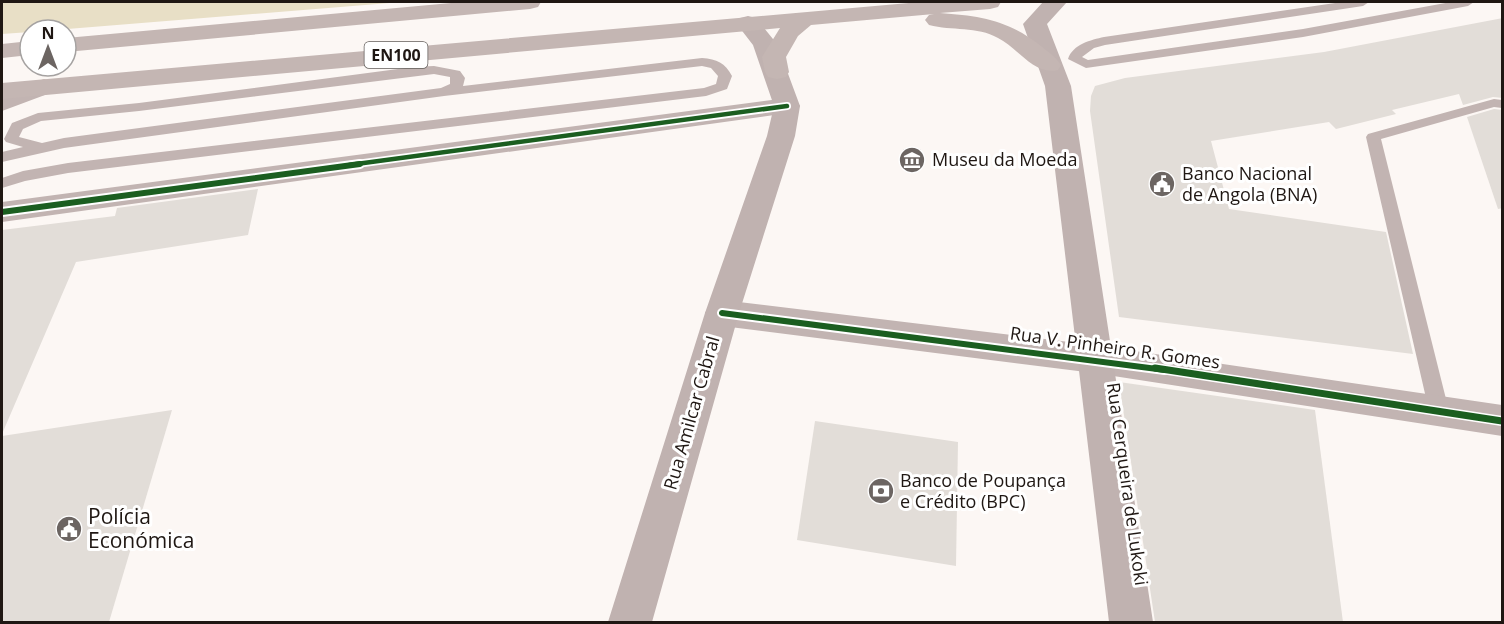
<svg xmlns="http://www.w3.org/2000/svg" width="1504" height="624" viewBox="0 0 1504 624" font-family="'Open Sans',sans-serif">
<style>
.green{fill:#e8dfc6}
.building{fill:#e2ddd8}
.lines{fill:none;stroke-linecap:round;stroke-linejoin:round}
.lane{fill:#c2b4b2;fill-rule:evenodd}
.street{fill:#c2b4b2;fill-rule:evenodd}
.secondary{fill:#c0b2b0;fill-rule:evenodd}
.primary{fill:#c4b6b3;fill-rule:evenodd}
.cycleway-far2-casing{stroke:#fff;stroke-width:8}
.cycleway-far1-casing{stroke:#fff;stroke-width:10}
.cycleway-casing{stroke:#fff;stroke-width:10}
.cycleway-far2{stroke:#1b5e20;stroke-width:4.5}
.cycleway-far1{stroke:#1b5e20;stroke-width:6}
.cycleway{stroke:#1b5e20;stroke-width:7}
.labels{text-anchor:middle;stroke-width:6;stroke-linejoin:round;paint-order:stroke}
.shield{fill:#fff;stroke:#625d5a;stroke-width:1.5}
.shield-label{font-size:16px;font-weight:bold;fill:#1f1713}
.poi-label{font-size:18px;fill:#1f1713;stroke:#fff;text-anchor:start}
.street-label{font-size:18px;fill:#1f1713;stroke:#fff}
.near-poi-label{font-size:21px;fill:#1f1713;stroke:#fff;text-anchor:start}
</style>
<rect width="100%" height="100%" fill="#fcf7f4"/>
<!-- green -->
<path class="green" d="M2 2H402L55 30H30V32L2 34Z"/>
<!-- building -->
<g class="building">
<path d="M1503 18V98L1493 97 1463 105 1459 94 1392 110 1396 114 1336 129 1329 122 1211 141 1229 209 1386 232 1413 354 1119 317 1090 111 1091 96 1095 86 1125 78 1324 52Z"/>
<path d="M1494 109 1503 110V208L1498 209 1467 117Z"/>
<path d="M258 189 248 235 76 262 2 434V230L115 216 117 208Z"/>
<path d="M1119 382 1315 410 1343 622H1155Z"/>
<path d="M172 410 109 622H2V436Z"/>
<path d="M815 421 958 442 956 566 797 540Z"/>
</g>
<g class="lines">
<!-- lane -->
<g class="lane">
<path d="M1342 2H1369L1363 6 1105 45 1094 48 1082 57 1088 60 1303 29 1451 2H1474L1468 6 1303 37 1086 68 1068 59C1073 44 1091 40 1104 37Z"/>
<path d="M702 58C717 59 725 63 732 76L727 89 706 96 68 173 25 181 2 188V178L23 171 68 163 704 88 716 84 718 76 711 68 702 66 444 96 64 148 2 162V152L23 147 6 142 4 139 12 123 38 113 139 103 413 67 434 66 460 71 465 78 463 86ZM434 74 450 77V84L441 88 64 138 42 143 19 137 23 129 41 121 139 111Z"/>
<path d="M1494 99 1502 100V108L1494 107 1381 139 1449 411 1446 417 1439 419 1432 417 1429 411 1366 137 1368 134Z"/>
</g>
<!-- street -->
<g class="street">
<path d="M44 79 53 82 57 87 53 92 2 111V94Z"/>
<path d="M787 98 796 100 800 106 796 112 2 222V202Z"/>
<path d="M722 300 1094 345 1502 405V436L1094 373 722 326 710 322 705 313 710 304Z"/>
</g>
<!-- secondary -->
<g class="secondary">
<path d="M1043 2H1067L1047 24 1071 86 1153 622H1109L1045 86 1023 24Z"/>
<path d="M748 16 756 18 777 44 800 106 795 136 739 313 652 622H608L705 313 767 136 774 106 753 45 736 23 740 18Z"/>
</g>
<!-- primary -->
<g class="primary">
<path d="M462 2H541L538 7 530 9 66 52V38Z"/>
<path d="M920 2H1001L998 7 990 9 940 13C981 16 1008 20 1041 46 1048 52 1056 57 1061 65L1058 70C1034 76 1018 48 998 38 977 26 952 31 929 25L925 20 929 15 934 14 811 25 798 36 786 57 789 72 786 77 777 79 768 77 765 72 762 57 780 28 2 99V83Z"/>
<path d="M30 41V55L2 58V44Z"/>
</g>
<!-- cycleway-far2 casing -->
<g class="cycleway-far2-casing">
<path id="cycleway-far2" d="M349 165 787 106"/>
</g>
<!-- cycleway-far1 casing -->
<g class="cycleway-far1-casing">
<g id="cycleway-far1">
<path d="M2 212 360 164"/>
<path d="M722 313 1165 370"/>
</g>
</g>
<!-- cycleway casing -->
<g class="cycleway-casing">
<path id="cycleway" d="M1155 368 1502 421"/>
</g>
<!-- cycleway-far2 -->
<use href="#cycleway-far2" class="cycleway-far2"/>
<!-- cycleway-far1 -->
<use href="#cycleway-far1" class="cycleway-far1"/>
<!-- cycleway -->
<use href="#cycleway" class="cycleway"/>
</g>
<!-- icons -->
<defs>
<g id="museum-disc" transform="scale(1.35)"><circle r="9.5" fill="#6c6562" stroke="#fff"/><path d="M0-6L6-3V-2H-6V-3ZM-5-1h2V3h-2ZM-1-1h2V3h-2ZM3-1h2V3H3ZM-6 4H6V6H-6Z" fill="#fff"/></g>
<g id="civic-disc" transform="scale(1.35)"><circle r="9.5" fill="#6c6562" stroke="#fff"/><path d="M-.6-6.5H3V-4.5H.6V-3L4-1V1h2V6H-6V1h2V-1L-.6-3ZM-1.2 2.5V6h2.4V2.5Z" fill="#fff"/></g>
<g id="bank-disc" transform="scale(1.35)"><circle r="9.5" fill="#6c6562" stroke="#fff"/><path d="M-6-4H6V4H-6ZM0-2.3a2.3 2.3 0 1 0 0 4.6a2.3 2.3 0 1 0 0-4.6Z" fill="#fff"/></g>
</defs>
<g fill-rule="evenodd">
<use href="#museum-disc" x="912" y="160"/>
<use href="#civic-disc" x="1162" y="184"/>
<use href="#bank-disc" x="881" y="491"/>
<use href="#civic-disc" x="69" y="529"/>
</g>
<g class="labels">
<!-- shield labels -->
<rect class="shield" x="364.5" y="42" width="63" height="26" rx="4.5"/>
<g class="shield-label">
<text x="396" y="61">EN100</text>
</g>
<!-- poi labels -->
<g class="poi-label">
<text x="932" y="166">Museu da Moeda</text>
<text x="1182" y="180">Banco Nacional<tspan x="1182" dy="21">de Angola (BNA)</tspan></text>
<text x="900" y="487">Banco de Poupança<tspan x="900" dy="21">e Crédito (BPC)</tspan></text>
</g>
<!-- street labels -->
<g class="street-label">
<text transform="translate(1115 348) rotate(8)" y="6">Rua V. Pinheiro R. Gomes</text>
<text transform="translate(692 413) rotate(-74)" y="6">Rua Amilcar Cabral</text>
<text transform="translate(1127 484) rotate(82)" y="6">Rua Cerqueira de Lukoki</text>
</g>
<!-- near-poi labels -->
<g class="near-poi-label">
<text x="88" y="524">Polícia<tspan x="88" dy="24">Económica</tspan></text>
</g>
</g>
<!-- border -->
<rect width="1504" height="624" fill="none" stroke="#1f1713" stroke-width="6"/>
<!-- north arrow -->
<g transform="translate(48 48)"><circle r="28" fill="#ffffff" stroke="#a5a2a1" stroke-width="1.5"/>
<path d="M0-4.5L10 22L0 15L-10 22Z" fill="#6c6562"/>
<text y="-9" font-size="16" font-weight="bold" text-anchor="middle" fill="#1f1713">N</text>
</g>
</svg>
